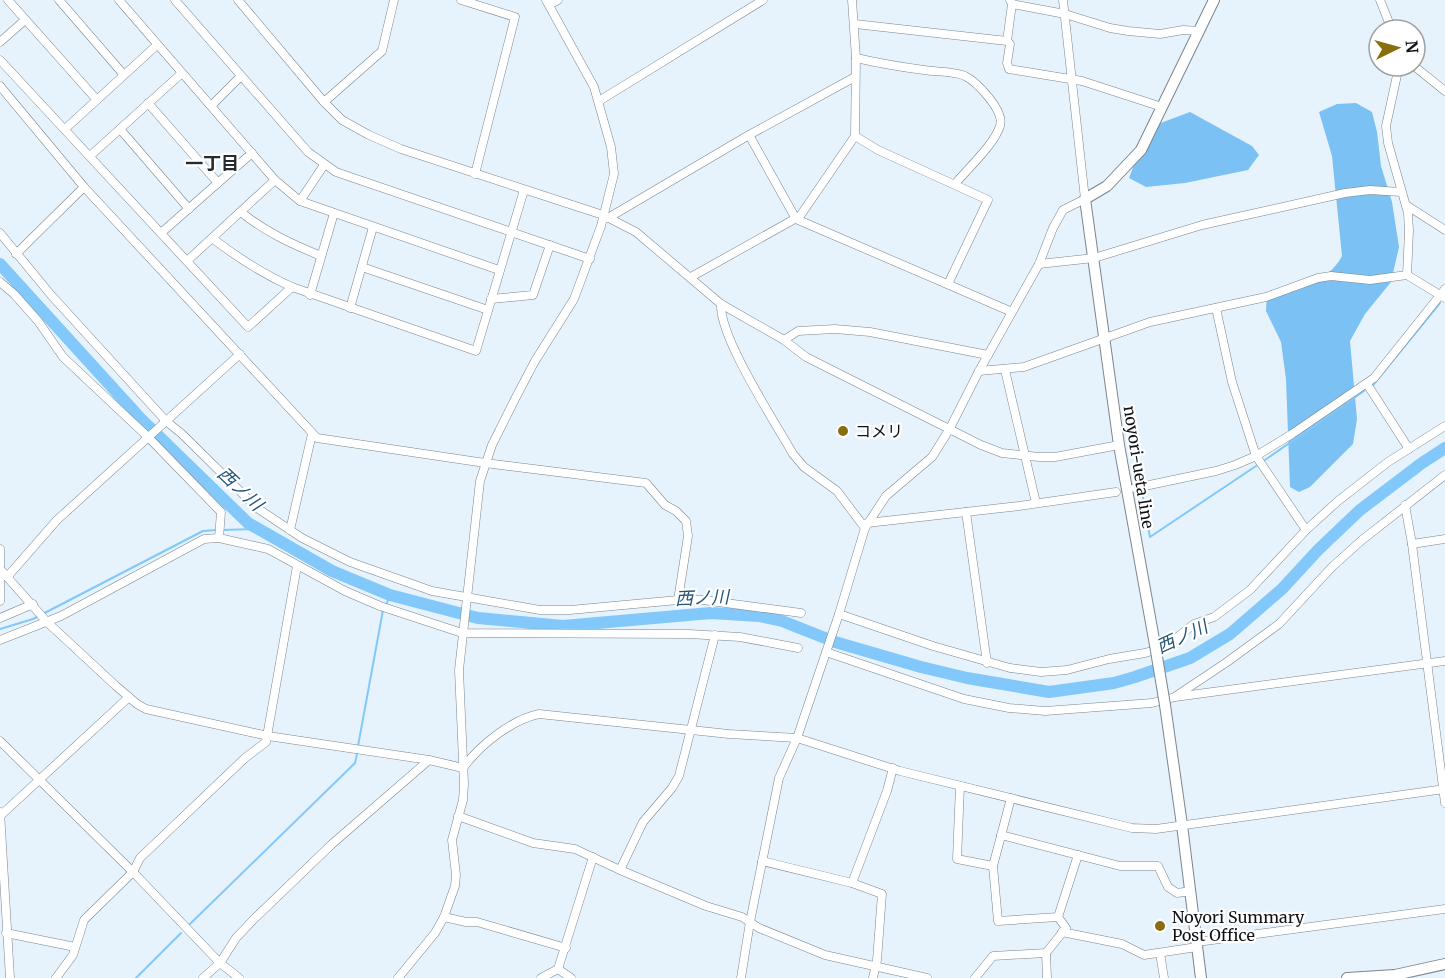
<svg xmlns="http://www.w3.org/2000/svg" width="1445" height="978" viewBox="0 0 1445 978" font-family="Merriweather,'Noto Sans JP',serif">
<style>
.forest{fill:#7cc1f3}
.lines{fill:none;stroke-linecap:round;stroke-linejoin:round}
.stream{stroke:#82c8fa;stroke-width:2}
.river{stroke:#82c8fa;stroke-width:12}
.minor-casing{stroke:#7a858e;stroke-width:9}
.major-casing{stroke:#7a858e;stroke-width:12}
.minor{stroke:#fff;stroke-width:8}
.major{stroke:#fff;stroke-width:10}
.major-bridge-casing{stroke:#7a858e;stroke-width:12;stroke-linecap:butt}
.major-bridge{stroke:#fff;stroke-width:10}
.poi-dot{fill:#896e0f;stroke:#fff;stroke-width:2}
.labels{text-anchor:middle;stroke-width:4.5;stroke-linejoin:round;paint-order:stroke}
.poi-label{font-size:16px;fill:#0e1216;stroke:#fff;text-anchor:start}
.street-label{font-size:16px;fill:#0e1216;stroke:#fff}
.neighbourhood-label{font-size:18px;font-weight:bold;fill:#222b32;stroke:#fff}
.water-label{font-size:18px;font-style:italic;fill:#257;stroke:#fff}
</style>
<rect width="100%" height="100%" fill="#e6f3fc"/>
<!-- forest -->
<g class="forest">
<path d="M1356 103 1372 112 1377 132 1381 166 1392 202 1399 247 1391 282 1365 314 1350 341 1357 419 1353 444 1310 487 1299 492 1290 487 1286 379 1281 342 1266 311 1267 294C1295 287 1327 285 1342 256L1332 156 1319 112 1337 104Z"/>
<path d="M1190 112 1252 146 1259 155 1248 170 1185 183 1146 187 1129 178 1137 157 1158 124Z"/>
</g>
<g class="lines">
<!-- stream -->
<g class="stream">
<path d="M1373 385 1440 303"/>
<path d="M1265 460 1364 391"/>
<path d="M1142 492 1150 537 1256 466"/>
<path d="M223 530 258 529"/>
<path d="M386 605 390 595"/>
<path d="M0 629 33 619 203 531 217 530"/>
<path d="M358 746 383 610"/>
<path d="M190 924 355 763 357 754"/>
<path d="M136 978 181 933"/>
</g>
<!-- river -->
<path class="river" d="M0 264 141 419 248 523 332 571 390 595 478 618 563 626 711 613 759 616 782 621 835 642 921 667 967 678 1049 692 1114 683 1135 677 1190 658 1230 634 1282 589 1318 550 1360 510 1422 463 1445 448"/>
<!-- minor casing -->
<g class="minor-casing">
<g id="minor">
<path d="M8 0 97 100"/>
<path d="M59 0 124 75"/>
<path d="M119 0 275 180 300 201 499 270"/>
<path d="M175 0 308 152 336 172 590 259"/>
<path d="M238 0 324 102 342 120 369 135 401 149 603 215 636 232 721 304 784 340 806 357 981 445 1002 453 1039 457H1055L1119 445"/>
<path d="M461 0 515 17 475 174"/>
<path d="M1010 0 1012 4 1007 41 1010 44 1007 63 1009 69 1082 81 1162 107"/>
<path d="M1380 0 1392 30"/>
<path d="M1012 4 1065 14 1110 28 1128 31 1160 34 1183 30 1199 31"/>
<path d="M549 5 558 0"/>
<path d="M855 24 1007 41"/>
<path d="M0 42 25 20"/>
<path d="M856 58C878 63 901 67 924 70 936 72 954 71 965 76 977 82 1005 111 1000 126 994 145 968 168 955 184"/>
<path d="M0 60 248 327 292 287"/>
<path d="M1399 66 1386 126 1388 143 1408 213 1409 231 1407 275"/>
<path d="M1414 66 1445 91"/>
<path d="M0 86 84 187 317 438 485 463 646 483 665 505 676 511 686 521 688 536 678 600"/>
<path d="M599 101 763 0"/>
<path d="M324 102 382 51 394 0"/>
<path d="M148 103 218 183"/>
<path d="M211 106 241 76"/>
<path d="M65 129 157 45"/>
<path d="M120 129 189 209"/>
<path d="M749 135 796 219 1012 312"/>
<path d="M855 136 878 150 988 200 948 284"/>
<path d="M90 156 182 73"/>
<path d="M300 201 324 165"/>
<path d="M1406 205 1445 230"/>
<path d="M241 212C265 232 292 244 321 256"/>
<path d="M608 218 749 135 855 77"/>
<path d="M0 233 51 295 166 421 182 434 257 508 302 538 350 562 432 591 540 610H570L678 600H703L801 613"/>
<path d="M161 233 252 153"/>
<path d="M212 238C238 258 263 274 292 287L476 351 524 190"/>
<path d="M16 254 84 187"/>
<path d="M187 261 275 180"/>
<path d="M1039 264 1094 258 1202 225 1345 193 1370 190 1401 192"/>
<path d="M362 267 488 310"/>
<path d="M691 277 800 216 855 136 856 58 852 0"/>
<path d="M0 282 14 294 38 321 63 357 148 437 221 512 219 538"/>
<path d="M310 295 334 213"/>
<path d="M491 299 533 295 550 245"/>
<path d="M721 304C719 337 775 422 793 454L804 467 837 491 865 528"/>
<path d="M350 308 373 227"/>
<path d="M1216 308 1232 382 1256 456 1306 530"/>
<path d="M784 340 798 331 835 329 870 332 988 355"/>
<path d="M1005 370 1036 503"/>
<path d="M979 371 1024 367 1150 322 1266 297 1318 278 1331 276 1370 280 1407 275 1445 298"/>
<path d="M1367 384 1409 449"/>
<path d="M1135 488 1216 471 1235 465 1256 456 1292 434 1374 378 1445 289"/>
<path d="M1405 505 1412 544 1445 803"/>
<path d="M966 512 987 663"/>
<path d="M867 523 1019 506 1116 492"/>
<path d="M290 530 312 434"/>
<path d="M1412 544 1445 539"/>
<path d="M0 549V601"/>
<path d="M0 569 47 622 116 686 137 704 146 709 268 736 429 760 463 768"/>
<path d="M8 576 57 520 240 354"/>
<path d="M839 614 933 646 1010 668 1041 672 1067 670 1109 659 1145 653 1165 647 1194 624 1214 617 1250 590 1306 530 1338 501 1388 462 1445 426"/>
<path d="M0 618 33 604"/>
<path d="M0 640 61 616 204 539 219 538 268 549 345 591 380 606 462 633 689 634 740 637 798 648"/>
<path d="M826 652 964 699 1009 708 1045 711 1152 703 1175 697 1445 661"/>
<path d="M1176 696 1227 662 1279 624 1332 567 1362 540 1445 475"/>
<path d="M0 741 133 872 220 963 239 978"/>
<path d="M463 768C480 745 511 720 539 714L729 734 797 738 900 771 1132 828 1156 829 1445 789"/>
<path d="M960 786 957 859 993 866"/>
<path d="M1011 798 993 866 998 921 1058 917 1066 928 1046 953"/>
<path d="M0 812 10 978"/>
<path d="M0 816 129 697"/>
<path d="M458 816 533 843 575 849 620 870 706 906 742 917 759 928 825 955 927 978"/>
<path d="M1001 835 1120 866H1158L1168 887 1177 893 1191 891"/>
<path d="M762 861 852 883 882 894 877 960 873 978"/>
<path d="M620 870 643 822 672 788 679 776 715 635"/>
<path d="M852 883 887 791 893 768"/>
<path d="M444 917 466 922H477L566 948"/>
<path d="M1058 917 1078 855"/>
<path d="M1062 932 1122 944 1144 955 1197 947"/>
<path d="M6 933 75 947"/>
<path d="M1197 942 1445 909"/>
<path d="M1160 953 1164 978"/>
<path d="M558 969 571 978"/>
<path d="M56 978 73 955 84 920 88 916 133 872 140 858 245 758 266 742 297 566"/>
<path d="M203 978 220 963 236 938 253 920 332 844 429 760"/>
<path d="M398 978 435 933 444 917 455 886 456 875 452 840 463 800 464 784 459 670 480 481 492 445 515 399 535 361 574 299 601 226 614 174 611 147 594 87 546 0"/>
<path d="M541 978 558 969 593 857"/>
<path d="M741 978 750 922 779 778 797 738 839 614 865 528 886 496 932 457 949 430 979 371 1039 264 1053 228 1063 210 1085 199 1063 0"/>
<path d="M975 978 993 956 1046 953 1047 978"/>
</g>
</g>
<!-- major casing -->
<g class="major-casing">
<g id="major">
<path d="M1155 645 1119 445 1085 199 1107 186 1141 150 1214 0"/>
<path d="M1165 705 1182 825 1201 978"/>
<path d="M1347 978 1395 975 1445 964"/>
</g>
</g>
<!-- minor -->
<use href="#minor" class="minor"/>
<!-- major -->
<use href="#major" class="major"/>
<!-- major-bridge casing -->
<g class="major-bridge-casing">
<path id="major-bridge" d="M1155 645 1165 705"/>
</g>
<!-- major-bridge -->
<use href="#major-bridge" class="major-bridge"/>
</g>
<!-- markers -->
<g class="poi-dot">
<circle cx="843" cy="431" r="6"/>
<circle cx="1160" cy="926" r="6"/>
</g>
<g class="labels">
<!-- poi labels -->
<g class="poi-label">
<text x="855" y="437">コメリ</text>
<text x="1172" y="923">Noyori Summary<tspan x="1172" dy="18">Post Office</tspan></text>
</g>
<!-- street labels -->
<g class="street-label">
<text transform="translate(1139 467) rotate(81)" y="6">noyori-ueta line</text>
</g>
<!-- neighbourhood labels -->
<g class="neighbourhood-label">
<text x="212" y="170">一丁目</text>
</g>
<!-- water labels -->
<g class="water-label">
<text transform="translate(240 489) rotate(43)" y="6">西ノ川</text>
<text transform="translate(702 598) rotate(-2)" y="6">西ノ川</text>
<text transform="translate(1182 637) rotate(-25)" y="6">西ノ川</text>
</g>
</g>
<!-- north arrow -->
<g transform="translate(1397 48) rotate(85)"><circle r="28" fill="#ffffff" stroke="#9fa0a2" stroke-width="1.5"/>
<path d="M0-4.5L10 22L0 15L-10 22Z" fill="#896e0f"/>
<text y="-9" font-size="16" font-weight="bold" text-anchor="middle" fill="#0e1216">N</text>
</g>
</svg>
